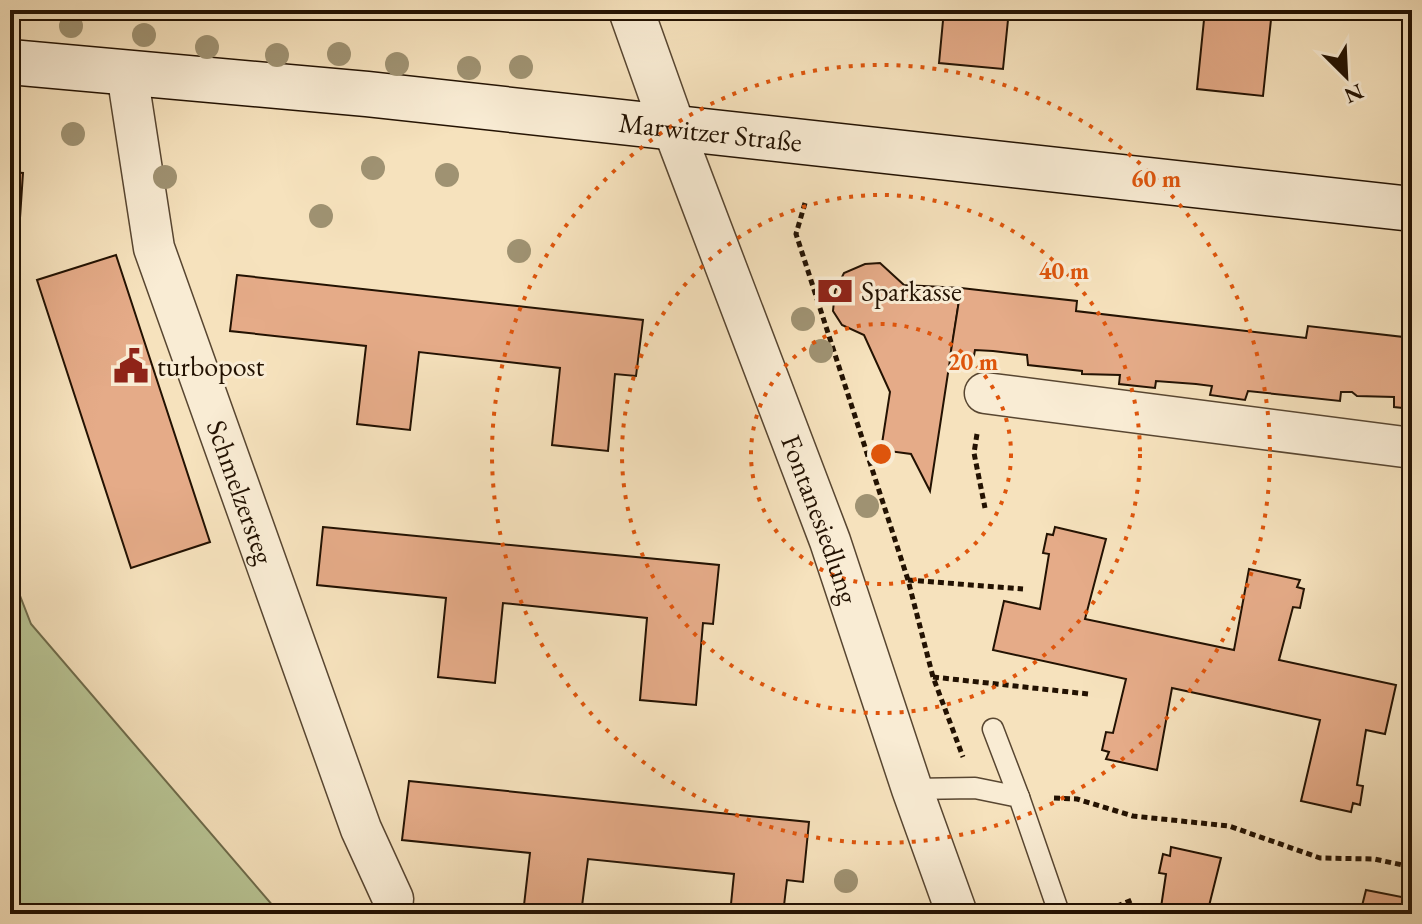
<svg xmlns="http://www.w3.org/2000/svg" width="1422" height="924" viewBox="0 0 1422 924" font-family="'EB Garamond',serif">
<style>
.green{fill:#b8c494;stroke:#6e6b4b;stroke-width:2}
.building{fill:#e5ab88;stroke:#231202;stroke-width:2}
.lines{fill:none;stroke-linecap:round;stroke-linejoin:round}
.service-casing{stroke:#584631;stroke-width:23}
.minor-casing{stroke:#584631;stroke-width:43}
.tertiary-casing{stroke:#584631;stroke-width:47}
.secondary-casing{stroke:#231202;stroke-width:47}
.path{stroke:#231202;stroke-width:5;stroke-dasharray:6 4;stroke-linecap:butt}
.service{stroke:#f9ecd4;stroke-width:20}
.minor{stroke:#f9ecd4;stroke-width:40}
.tertiary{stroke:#f9ecd4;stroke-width:44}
.secondary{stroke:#f9ecd4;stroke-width:44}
.rail{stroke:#231202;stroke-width:6;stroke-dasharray:14 14;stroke-linecap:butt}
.tree{fill:#9f9272}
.ring{fill:none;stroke:#de550c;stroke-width:4;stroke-dasharray:4 8}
.labels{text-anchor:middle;stroke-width:6;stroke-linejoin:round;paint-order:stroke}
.street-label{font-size:28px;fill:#231202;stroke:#f9ecd4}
.poi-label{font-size:28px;fill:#231202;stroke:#f9ecd4;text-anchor:start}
.centre{fill:#de550c;stroke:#f9ecd4;stroke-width:4}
.ring-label{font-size:24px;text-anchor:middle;font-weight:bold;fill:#de550c;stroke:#f9ecd4;stroke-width:6;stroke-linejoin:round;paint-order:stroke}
</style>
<rect width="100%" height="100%" fill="#f6e2bd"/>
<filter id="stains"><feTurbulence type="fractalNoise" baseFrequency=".0025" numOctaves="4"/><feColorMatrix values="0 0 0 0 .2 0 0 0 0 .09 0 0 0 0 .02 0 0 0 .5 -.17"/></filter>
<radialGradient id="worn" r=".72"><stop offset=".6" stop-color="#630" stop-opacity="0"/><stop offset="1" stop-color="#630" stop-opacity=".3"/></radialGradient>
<!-- green -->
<path class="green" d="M10 570 31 624 280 914H14L10 905Z"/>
<!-- building -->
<g class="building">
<path d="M944 10H1009L1003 69 939 63Z"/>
<path d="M1205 10H1272L1263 96 1197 89Z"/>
<path d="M10 172 23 173 20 218 10 217Z"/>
<path d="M116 255 210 542 131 568 37 280Z"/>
<path d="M880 263 904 285 961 288 930 491 911 454 881 450 890 392 864 335 842 325 833 311 835 291 844 273 865 264Z"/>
<path d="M237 275 643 320 636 376 615 374 608 451 552 445 560 368 419 352 410 430 357 424 366 346 230 331Z"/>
<path d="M961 288 1077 301 1076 311 1306 338 1308 326 1412 338V409L1394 407V397L1357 396 1352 392H1341L1340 401 1248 391 1245 400 1210 395 1212 386 1196 384 1156 381 1155 388 1119 384 1120 375 1082 374V371L1028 365 1027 355 993 351 975 350 973 361 950 357Z"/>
<path d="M323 527 719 565 713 624 703 623 696 705 640 700 647 618 503 603 495 683 438 677 446 598 317 585Z"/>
<path d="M1055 527 1106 539 1085 619 1234 650 1249 569 1300 580 1297 587 1304 589 1300 608 1293 607 1279 660 1396 685 1385 734 1366 730 1357 785 1363 786 1360 805 1353 803 1351 812 1301 801 1320 720 1172 688 1157 770 1106 759 1109 752 1102 750 1106 732 1113 733 1126 679 993 650 1004 601 1040 609 1049 554 1043 553 1047 534 1053 535Z"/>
<path d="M409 781 809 822 803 882 787 880 783 914H730L734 874 588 859 581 914H523L530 853 402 840Z"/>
<path d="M1171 847 1221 858 1207 914H1160L1166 874 1159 873 1163 854 1170 856Z"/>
<path d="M1366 890 1412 899V914H1360Z"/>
</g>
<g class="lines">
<!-- service casing -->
<g class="service-casing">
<g id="service">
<path d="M993 729 1019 797"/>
<path d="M912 789 975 788 1019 797 1057 907"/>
</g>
</g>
<!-- minor casing -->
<g class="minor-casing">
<g id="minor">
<path id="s1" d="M127 73 154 248 361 829 393 899"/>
<path id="s2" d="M673 128 830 541 912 789 957 914"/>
<path d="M985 393 1412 448"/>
</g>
</g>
<!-- tertiary casing -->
<g class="tertiary-casing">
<path id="tertiary" d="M631 10 673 128"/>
</g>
<!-- secondary casing -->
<g class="secondary-casing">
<g id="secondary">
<path id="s3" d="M10 62 367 94 1412 209"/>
</g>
</g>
<!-- path -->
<g class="path">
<path d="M805 203 796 234 908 580 933 677 963 757"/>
<path d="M977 434 974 453 985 508"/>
<path d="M908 580 1023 589"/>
<path d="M933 677 1088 694"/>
<path d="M1054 798 1077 799 1133 816 1229 826 1320 858 1374 859 1412 867"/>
<path d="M1098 914 1132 900"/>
</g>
<!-- service -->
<use href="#service" class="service"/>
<!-- minor -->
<use href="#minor" class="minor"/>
<!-- tertiary -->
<use href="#tertiary" class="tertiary"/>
<!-- secondary -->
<use href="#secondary" class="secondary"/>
<!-- rail -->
<path class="rail" d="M10 906 15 914"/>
</g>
<!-- trees -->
<g class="tree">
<circle cx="71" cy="26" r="12"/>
<circle cx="144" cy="35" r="12"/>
<circle cx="207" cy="47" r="12"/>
<circle cx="339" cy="54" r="12"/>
<circle cx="277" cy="55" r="12"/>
<circle cx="397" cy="64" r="12"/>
<circle cx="521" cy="67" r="12"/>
<circle cx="469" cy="68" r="12"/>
<circle cx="73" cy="134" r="12"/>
<circle cx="373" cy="168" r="12"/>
<circle cx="447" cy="175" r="12"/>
<circle cx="165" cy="177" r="12"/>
<circle cx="321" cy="216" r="12"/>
<circle cx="519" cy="251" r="12"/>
<circle cx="803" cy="319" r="12"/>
<circle cx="821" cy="351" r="12"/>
<circle cx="867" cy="506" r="12"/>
<circle cx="846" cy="881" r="12"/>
</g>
<!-- distance rings -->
<g class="ring">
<circle cx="881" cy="454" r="130"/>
<circle cx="881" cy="454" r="259"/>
<circle cx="881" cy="454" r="389"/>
</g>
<!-- icons -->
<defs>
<g id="bank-bare" transform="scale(2.76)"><path d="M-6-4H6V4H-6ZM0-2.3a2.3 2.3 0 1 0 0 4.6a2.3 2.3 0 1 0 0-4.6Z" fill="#8f2418" stroke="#f9ecd4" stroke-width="2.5" paint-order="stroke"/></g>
<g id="civic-bare" transform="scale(2.76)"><path d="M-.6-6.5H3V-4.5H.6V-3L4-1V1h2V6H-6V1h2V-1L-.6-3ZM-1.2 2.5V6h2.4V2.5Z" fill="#8f2418" stroke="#f9ecd4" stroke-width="2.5" paint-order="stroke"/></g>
</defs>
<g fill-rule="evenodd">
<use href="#bank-bare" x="835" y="291"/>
<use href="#civic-bare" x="131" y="366"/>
</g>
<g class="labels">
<!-- street labels -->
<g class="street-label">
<text dy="10" stroke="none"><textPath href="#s3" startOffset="704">Marwitzer Straße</textPath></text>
<text dy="10" stroke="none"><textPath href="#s1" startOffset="436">Schmelzersteg</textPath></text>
<text dy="10" stroke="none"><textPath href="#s2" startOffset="418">Fontanesiedlung</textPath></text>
</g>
<!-- poi labels -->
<g class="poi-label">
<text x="861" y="301">Sparkasse</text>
<text x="157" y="376">turbopost</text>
</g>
</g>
<circle cx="881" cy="454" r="12" class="centre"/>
<g class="ring-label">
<text x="1156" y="187">60 m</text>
<text x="1064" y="279">40 m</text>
<text x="973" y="370">20 m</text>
</g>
<!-- margin -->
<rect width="1422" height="924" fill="none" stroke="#f6e2bd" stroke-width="40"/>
<rect x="12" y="12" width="1398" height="900" fill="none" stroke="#231202" stroke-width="4"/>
<rect x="20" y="20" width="1382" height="884" fill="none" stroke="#231202" stroke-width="2"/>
<!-- north arrow -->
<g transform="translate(1346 76) rotate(156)" stroke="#f9ecd4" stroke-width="6" paint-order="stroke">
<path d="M0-6L14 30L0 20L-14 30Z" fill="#231202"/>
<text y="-12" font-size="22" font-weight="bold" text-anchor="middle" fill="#231202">N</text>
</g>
<rect width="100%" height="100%" filter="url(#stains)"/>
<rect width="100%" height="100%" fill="url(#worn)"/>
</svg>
